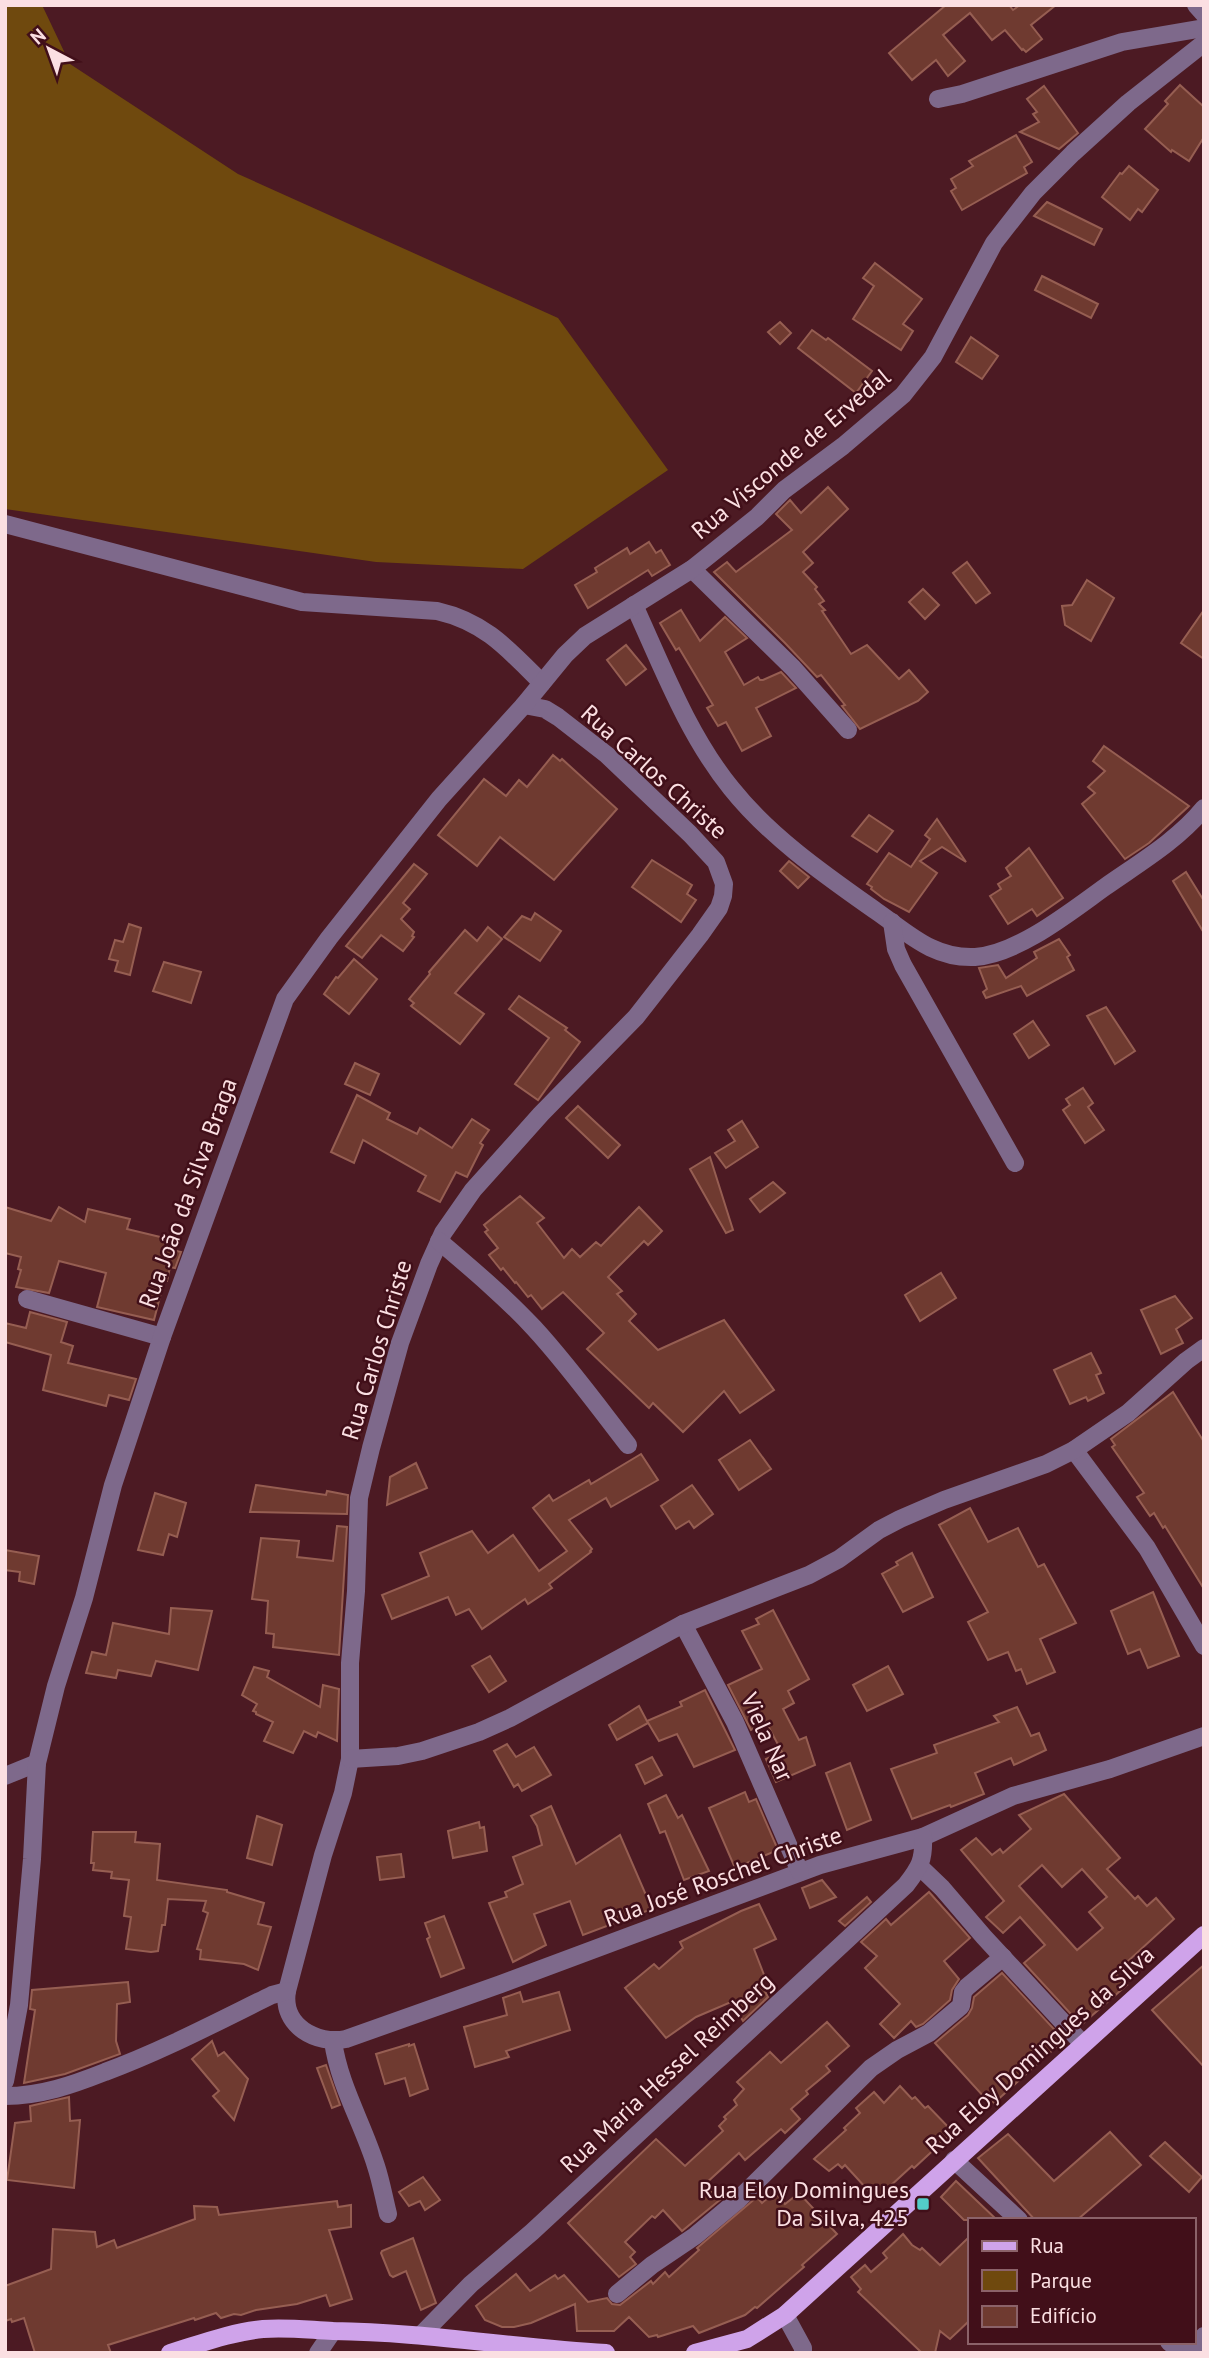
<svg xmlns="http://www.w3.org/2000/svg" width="1209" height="2358" viewBox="0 0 1209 2358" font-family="'PT Sans',sans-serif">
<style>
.green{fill:#6f490e}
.building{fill:#6f3a30;stroke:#965e52;stroke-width:2;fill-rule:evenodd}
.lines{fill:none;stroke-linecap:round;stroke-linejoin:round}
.minor{stroke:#7e698b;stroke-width:18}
.major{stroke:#cfa3ea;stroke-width:18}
.poi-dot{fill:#53cdc9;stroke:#410f19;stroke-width:2.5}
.labels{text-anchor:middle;stroke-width:5;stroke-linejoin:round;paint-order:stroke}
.street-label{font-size:24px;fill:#fbdfe2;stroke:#410f19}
.poi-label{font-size:24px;fill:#fbdfe2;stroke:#410f19;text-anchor:end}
</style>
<rect width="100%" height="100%" fill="#4c1a23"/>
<!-- green -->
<path class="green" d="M5 5H42L70 64 238 174 558 318 668 470 523 569 376 562 5 509Z"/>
<!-- building -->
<g class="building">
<path d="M946 5H1009L1013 10 1020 5H1056L1031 25 1042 39 1026 52 1023 49 1022 50 1005 30 992 40 970 13 943 35 965 61 948 76 936 60 912 80 889 53Z"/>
<path d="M1180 85 1204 107V137L1189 161 1172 150 1171 152 1145 129 1168 104 1165 101Z"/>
<path d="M1044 86 1078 133 1059 149 1020 132 1039 122 1033 114 1037 112 1027 99Z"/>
<path d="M1016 135 1032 162 1024 167 1027 173 962 210 951 191 956 188 951 179 973 166 969 161Z"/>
<path d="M1129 166 1158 190 1142 212 1138 209 1130 220 1102 197 1120 173 1122 174Z"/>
<path d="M1047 202 1102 229 1094 245 1034 216Z"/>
<path d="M875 263 922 299 903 324 913 331 901 350 853 319 874 286 863 278Z"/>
<path d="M1042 276 1098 304 1091 318 1035 290Z"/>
<path d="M780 322 791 333 780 344 768 332Z"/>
<path d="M812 330 826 340 828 338 872 371 856 393 798 348Z"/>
<path d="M971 337 998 356 982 379 956 362Z"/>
<path d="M828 487 848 509 803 552 813 563 803 572 817 587 815 589 824 601 819 604 825 610 822 611 851 654 867 645 899 679 909 670 928 692 918 701 860 729 842 706 845 705 821 675 817 677 785 643 714 572 727 562 736 572 792 530 776 514 790 500 801 513Z"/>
<path d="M649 542 656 553 661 550 670 565 652 576 648 570 588 608 575 585 597 572 595 568 627 548 630 554Z"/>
<path d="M967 562 990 593 976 603 953 573Z"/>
<path d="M1087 580 1114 598 1091 641 1065 625 1062 606 1072 605Z"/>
<path d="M923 589 939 605 925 619 909 602Z"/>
<path d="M681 610 700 641 725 617 747 638 725 652 744 685 758 677 760 680H763L781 672 796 688 756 708 771 736 742 751 726 722 718 726 707 708 713 705 679 648 676 650 660 623Z"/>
<path d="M1204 610V659L1181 643Z"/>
<path d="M626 645 646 669 626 685 607 660Z"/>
<path d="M1104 746 1189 806 1149 843 1125 859 1082 804 1095 793 1088 787 1105 771 1093 761Z"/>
<path d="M553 755 560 761 562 759 617 809 554 880 500 837 477 866 438 835 484 779 506 796 519 780 527 787Z"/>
<path d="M869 815 893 831 877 852 852 836Z"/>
<path d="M937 819 966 862 942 847 920 861 937 873 909 912 884 899 871 889 872 887 867 884 889 853 911 867 930 839 925 835Z"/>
<path d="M1029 848 1063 898 1037 916 1032 909 1008 924 990 896 1001 889 998 884 1011 876 1006 868Z"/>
<path d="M652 860 692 885 687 894 696 900 681 922 632 887Z"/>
<path d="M789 861 809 877 798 888 780 871Z"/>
<path d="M414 864 427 874 403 903 410 909 401 919 414 932 412 936 414 937 403 951 381 935 362 958 346 946Z"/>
<path d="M1186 872 1204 901V933L1173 881Z"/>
<path d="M535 913 561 931 540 961 504 937 522 916 531 920Z"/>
<path d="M129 924 141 928 130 975 115 971 118 961 109 959 115 940 123 942Z"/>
<path d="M488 927 502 939 455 993 484 1014 460 1044 411 1006 414 1003 409 999 430 974 429 972 465 930 477 941Z"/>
<path d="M1059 939 1070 955 1067 957 1074 970 1027 996 1021 986 986 998 983 992 987 989 979 968 998 965 1006 978 1037 958 1034 952Z"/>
<path d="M354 959 377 979 349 1014 324 994 336 977 338 978Z"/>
<path d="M164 962 201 972 191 1003 153 991Z"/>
<path d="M519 996 567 1028 565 1030 580 1042 538 1100 515 1084 549 1038 509 1009Z"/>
<path d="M1106 1007 1135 1051 1115 1064 1087 1016Z"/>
<path d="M1033 1021 1049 1045 1029 1058 1014 1034Z"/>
<path d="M355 1063 379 1074 370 1095 345 1084Z"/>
<path d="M1083 1088 1093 1103 1088 1107 1104 1130 1085 1143 1063 1110 1070 1105 1066 1099Z"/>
<path d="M357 1095 390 1113 387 1119 417 1134 420 1128 452 1148 472 1119 489 1130 480 1143 483 1145 467 1177 456 1172 440 1202 418 1191 426 1176 363 1140 354 1163 331 1152Z"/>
<path d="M578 1106 620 1145 608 1158 566 1118Z"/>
<path d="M742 1121 758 1147 726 1168 715 1153 735 1141 728 1130Z"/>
<path d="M710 1157 733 1230 726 1233 690 1169Z"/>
<path d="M773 1182 785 1193 760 1212 750 1199Z"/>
<path d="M520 1196 544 1218 537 1223 564 1258 572 1249 580 1257 596 1242 601 1246 639 1207 662 1231 648 1245 644 1241 608 1277 622 1291 617 1294 636 1314 629 1321 658 1350 724 1320 774 1390 740 1413 724 1391 683 1432 653 1403 649 1408 587 1349 604 1333 563 1292 542 1309 531 1295 528 1297 516 1282 515 1283 503 1268 501 1270 489 1255 498 1248 485 1232 488 1230 484 1225Z"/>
<path d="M5 1207 51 1221 59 1207 85 1222 88 1209 130 1219 127 1229 177 1241 167 1249 181 1252 175 1268 170 1267 167 1281H164L154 1320 97 1307 106 1273 59 1261 49 1293 16 1287 21 1270 18 1269 21 1257 5 1253Z"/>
<path d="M941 1273 956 1298 920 1321 905 1295Z"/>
<path d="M1175 1296 1192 1318 1176 1329 1183 1343 1161 1354 1141 1310Z"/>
<path d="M30 1312 67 1322 61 1342 73 1346 68 1363 136 1379 129 1400 109 1395 106 1406 43 1390 51 1355 5 1342V1323L26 1328Z"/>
<path d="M1091 1353 1101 1373 1096 1375 1104 1393 1088 1401 1086 1397 1070 1404 1054 1370Z"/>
<path d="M1173 1392 1204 1442V1589L1165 1526 1163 1528 1154 1513 1150 1516 1137 1497 1144 1493 1112 1447 1115 1445 1111 1439Z"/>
<path d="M750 1440 771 1469 739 1490 719 1460Z"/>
<path d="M641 1454 658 1480 611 1507 606 1498 569 1520 592 1549 590 1551 591 1552 549 1584 552 1588 528 1604 525 1599 482 1629 469 1609 456 1615 448 1597 392 1619 382 1595 429 1576 420 1553 472 1531 488 1553 513 1535 539 1571 567 1551 533 1508 549 1495 553 1501 589 1480 591 1484Z"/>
<path d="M416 1463 427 1488 387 1505 390 1477Z"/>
<path d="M256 1485 326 1495 327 1491 348 1495 347 1514 250 1512Z"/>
<path d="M692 1485 713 1514 694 1528 689 1521 676 1529 661 1506Z"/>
<path d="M155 1493 186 1503 177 1537 169 1534 163 1555 138 1550Z"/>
<path d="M970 1508 988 1542 1018 1528 1038 1567 1044 1564 1076 1623 1040 1639 1055 1672 1027 1684 1021 1669 1016 1671 1008 1652 988 1660 968 1622 988 1612 939 1525Z"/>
<path d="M337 1526 347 1527 339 1655 273 1647 274 1634 266 1633 268 1601 252 1599 261 1538 299 1541 297 1557 333 1561Z"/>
<path d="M5 1550 39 1556 34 1584 19 1581 20 1572 5 1570Z"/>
<path d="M912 1553 933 1597 903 1612 882 1574 898 1565 896 1562Z"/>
<path d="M1153 1592 1179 1656 1148 1668 1140 1649 1128 1654 1111 1611Z"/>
<path d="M171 1608 212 1611 198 1670 156 1661 151 1676 118 1670 116 1678 86 1673 92 1652 106 1655 113 1623 169 1634Z"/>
<path d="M773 1610 809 1679 788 1691 794 1703 783 1709 799 1740 806 1737 815 1765 776 1782 766 1759 782 1752 766 1722 751 1730 728 1685 762 1669 742 1631 759 1624 756 1619Z"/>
<path d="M490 1656 506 1681 489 1692 472 1666Z"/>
<path d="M888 1666 903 1694 867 1711 853 1685Z"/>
<path d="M254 1667 269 1671 267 1677 320 1707 323 1685 339 1689 337 1741 318 1732 316 1737 304 1731 293 1753 264 1741 273 1722 256 1714V1712L253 1711 257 1704 242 1695Z"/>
<path d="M705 1690 735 1750 694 1767 677 1734 659 1741 647 1721 682 1706 680 1702Z"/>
<path d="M639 1706 648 1723 617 1740 609 1725Z"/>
<path d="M1017 1707 1031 1736 1039 1733 1046 1750 1014 1765 1011 1758 975 1773 984 1794 951 1807 950 1805 912 1819 891 1769 937 1753 934 1745 999 1722 994 1716Z"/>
<path d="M507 1744 516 1757 534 1747 551 1775 522 1791 518 1784 514 1787 494 1751Z"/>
<path d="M652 1757 662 1775 645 1784 636 1765Z"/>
<path d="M850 1763 871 1820 847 1830 826 1773Z"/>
<path d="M745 1792 749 1802 756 1799 778 1850 735 1868 709 1808Z"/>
<path d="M1064 1794 1120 1858 1107 1869 1135 1899 1138 1896 1147 1906 1156 1898 1174 1919 1115 1973 1127 1985 1081 2025 1024 1963 1045 1945 1020 1917 1003 1933 986 1917 1004 1901 961 1850 976 1838 992 1855 1000 1849 1003 1853 1031 1829 1019 1815ZM1042 1865 1062 1887 1082 1869 1107 1897 1089 1912 1103 1928 1077 1950 1019 1886Z"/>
<path d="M666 1795 678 1818 682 1815 709 1871 684 1880 665 1831 660 1833 648 1804Z"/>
<path d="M551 1806 576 1864 620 1835 652 1909 583 1935 570 1901 534 1914 546 1945 513 1962 489 1903 507 1897 505 1892 523 1884 513 1857 542 1845 537 1826 531 1816Z"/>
<path d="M257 1816 282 1825 272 1865 247 1858Z"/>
<path d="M479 1822 480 1828 484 1827 487 1851 453 1858 448 1831Z"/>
<path d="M93 1832H136L135 1842 160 1844 157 1880 227 1890V1892L264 1903 258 1924 271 1927 258 1970 244 1964 200 1959 201 1950 197 1949 208 1913 203 1911 206 1901 168 1899 165 1925H162L158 1951 151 1952 126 1949 131 1917 124 1916 129 1880 111 1878 112 1872 93 1870 94 1863H91Z"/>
<path d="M401 1854 404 1877 380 1880 377 1857Z"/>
<path d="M822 1880 836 1897 810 1908 802 1888Z"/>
<path d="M929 1892 970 1938 944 1961 959 1979 952 1990 950 2000 923 2024 916 2027 911 2021 894 2038 880 2024 900 2004 865 1968 877 1956 861 1942 886 1919 891 1925Z"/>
<path d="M867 1897 871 1902 845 1926 839 1921Z"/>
<path d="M759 1904 776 1939 754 1949 766 1980 760 1982 768 1997 743 2021 731 2002 696 2017 666 2038 625 1988 654 1964 659 1969 683 1948 680 1942 741 1911Z"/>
<path d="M444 1916 464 1968 441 1977 427 1939 430 1937 425 1923Z"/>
<path d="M1204 1965V2067L1152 2010Z"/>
<path d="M1002 1973 1064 2040 994 2103 987 2095 984 2097 935 2043 968 2015 972 2008 974 1997Z"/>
<path d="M128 1982 130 2002 117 2004 116 2041 120 2054 65 2074 24 2083 35 2010 30 2009 32 1990Z"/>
<path d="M520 1992 523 2002 559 1992 570 2030 506 2051 509 2057 475 2067 464 2027 507 2015 503 1998Z"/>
<path d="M827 2022 849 2046 826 2066 830 2071 806 2091 808 2094 791 2109 800 2119 785 2133 781 2129 745 2160 739 2153 703 2186 721 2199 682 2231 663 2210 655 2218 652 2216 625 2242 635 2252 630 2257 636 2264 619 2277 568 2223 656 2139 685 2166 723 2131 719 2126 726 2119 724 2117 737 2105 734 2100 744 2089 737 2082 770 2052 781 2063Z"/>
<path d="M212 2041 218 2056 224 2052 248 2079 234 2120 213 2096 219 2091 192 2059Z"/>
<path d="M409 2044V2046L414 2044 428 2089 410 2096 405 2078 385 2084 376 2054Z"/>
<path d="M326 2065 340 2105 332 2108 317 2068Z"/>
<path d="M900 2086 912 2099 915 2097 925 2108 928 2106 953 2132 914 2168 912 2166 876 2199 845 2165 842 2168 838 2164 829 2171 814 2159 846 2130 844 2128 860 2113 856 2108 874 2092 884 2103Z"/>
<path d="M69 2097 70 2121 80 2120 74 2188 7 2180 15 2123 31 2121 30 2106Z"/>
<path d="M1110 2132 1141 2165 1077 2220H1035L978 2158 1008 2134 1054 2181Z"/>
<path d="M1165 2142 1202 2177 1189 2192 1150 2156Z"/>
<path d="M423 2177 440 2200 425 2210 420 2201 409 2206 399 2192Z"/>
<path d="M956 2181 997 2220H964L941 2197Z"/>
<path d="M775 2192 785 2204 799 2193 837 2234 802 2265 804 2267 757 2308 755 2307 745 2315 699 2333 693 2326 658 2337 657 2335 649 2337 629 2317 614 2331H577L575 2304 531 2323 514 2327H502L485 2320 476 2306 516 2274 530 2291 555 2275 558 2279 564 2275 588 2302 607 2298 612 2304 620 2305 651 2281 653 2284 665 2272 669 2277 699 2250 697 2248 757 2197 762 2203Z"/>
<path d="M337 2201 338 2207 351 2205V2227L329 2230 352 2299 330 2306 326 2295 297 2304 256 2310 241 2315 234 2314 221 2318 216 2313 195 2320 194 2318 108 2345 111 2353H35L24 2318 12 2322 11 2319 5 2321V2286L51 2269 53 2229 95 2232 97 2247 114 2240 117 2248 195 2219 194 2206 217 2207 219 2215Z"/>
<path d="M903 2234 912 2245 920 2250 922 2248 940 2265 969 2237V2321L950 2339 940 2331 935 2353H922L858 2292 861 2289 851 2277 865 2265 871 2272 887 2258 883 2253Z"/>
<path d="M413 2238 436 2303 421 2310 406 2271 393 2277 390 2275 381 2253 382 2251Z"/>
</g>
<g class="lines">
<!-- minor -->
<g class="minor">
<path d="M1196 5 1204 14"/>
<path d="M938 99 962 94 1122 42 1204 28"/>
<path d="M5 524 302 602 437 611C485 622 508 649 542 683"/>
<path d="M692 569 793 668 848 730"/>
<path d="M634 605C662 666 688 735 731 788 770 837 825 875 876 911 908 933 933 959 975 957 1018 954 1070 912 1105 887 1139 863 1177 841 1204 808"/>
<path d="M524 705 545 709 558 717 607 755 690 834 716 862 724 884 723 896 719 908 700 935 636 1017 541 1114 473 1190 443 1233 429 1264 400 1343 371 1448 359 1498 356 1591 350 1663V1759L343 1793 323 1855 287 1991C281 2026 317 2045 346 2039L501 1984 820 1865 923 1837 1013 1796 1110 1769 1204 1736"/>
<path d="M892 922 896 949 903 965 1015 1163"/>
<path d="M439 1241C472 1269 504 1296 534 1328 568 1365 597 1405 628 1445"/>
<path d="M27 1299 162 1337"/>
<path d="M1074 1450 1147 1548 1204 1646"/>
<path d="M683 1624 735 1722 800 1872"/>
<path d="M350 1759 398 1756 422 1751 479 1732 510 1718 683 1624 809 1575 839 1559 879 1530 900 1519 944 1500 1046 1464 1074 1450 1128 1413 1186 1361 1204 1348"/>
<path d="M5 1776 37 1763"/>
<path d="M920 1867 942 1888 984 1937 1083 2044"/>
<path d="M333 2041C339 2085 363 2124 376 2166 381 2181 384 2198 388 2214"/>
<path d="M5 2081 19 2005 32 1859 37 1763 56 1686 84 1598 113 1485 162 1337 285 999 329 938 439 799 524 705 565 655 585 636 692 569 757 517 784 490 843 446 903 395 933 357 994 243 1033 193 1073 153 1128 103 1204 43"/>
<path d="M5 2096C41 2096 72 2085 105 2072 162 2051 217 2022 272 1995L287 1991"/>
<path d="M954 2160 1019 2220"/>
<path d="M617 2294 652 2265 695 2236 738 2200 871 2068 897 2050 929 2033 961 2006 963 1992 967 1987 1003 1957"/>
<path d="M785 2315 803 2348V2353"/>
<path d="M422 2334 471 2284 532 2232 906 1885C920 1867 924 1860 923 1837"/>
<path d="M1169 2342 1183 2353"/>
<path d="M318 2353 333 2331"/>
<path d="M1191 2353 1204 2336"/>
</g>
<!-- major -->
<g class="major">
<path d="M170 2353C200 2344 231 2332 263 2329 286 2327 310 2330 333 2331 425 2332 514 2348 606 2353"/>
<path d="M695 2353 747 2339 785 2315 1204 1935"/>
</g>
</g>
<!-- markers -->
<rect class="poi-dot" x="916" y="2197" width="14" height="14" rx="3.5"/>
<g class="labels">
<!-- street labels -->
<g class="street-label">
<text transform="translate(791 454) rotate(-40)" y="8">Rua Visconde de Ervedal</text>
<text transform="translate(654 772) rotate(42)" y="8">Rua Carlos Christe</text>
<text transform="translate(188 1193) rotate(-70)" y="8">Rua João da Silva Braga</text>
<text transform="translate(377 1350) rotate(-73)" y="8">Rua Carlos Christe</text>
<text transform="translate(767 1737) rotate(66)" y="8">Viela Nar</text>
<text transform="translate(723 1877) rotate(-20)" y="8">Rua José Roschel Christe</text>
<text transform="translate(1040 2050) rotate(-42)" y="8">Rua Eloy Domingues da Silva</text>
<text transform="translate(667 2073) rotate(-43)" y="8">Rua Maria Hessel Reimberg</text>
</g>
<!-- poi labels -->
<g class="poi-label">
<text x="909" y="2198">Rua Eloy Domingues<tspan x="909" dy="28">Da Silva, 425</tspan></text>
</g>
</g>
<!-- border -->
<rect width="1209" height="2358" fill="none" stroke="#fbdfe2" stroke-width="14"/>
<!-- legend -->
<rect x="968" y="2218" width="228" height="126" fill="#410f19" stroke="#8b6269" stroke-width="2"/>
<rect x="982" y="2241" width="35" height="10" fill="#cfa3ea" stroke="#8b6269" stroke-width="2"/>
<text x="1030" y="2253" font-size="21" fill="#fbdfe2">Rua</text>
<rect x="982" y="2270" width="35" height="21" fill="#6f490e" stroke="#8b6269" stroke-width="2"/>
<text x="1030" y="2288" font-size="21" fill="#fbdfe2">Parque</text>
<rect x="982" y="2306" width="35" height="21" fill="#6f3a30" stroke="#8b6269" stroke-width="2"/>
<text x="1030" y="2323" font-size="21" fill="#fbdfe2">Edifício</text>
<!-- north arrow -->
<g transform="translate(49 49) rotate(319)" stroke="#410f19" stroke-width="5" paint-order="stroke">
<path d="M0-5L12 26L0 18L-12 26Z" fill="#fbdfe2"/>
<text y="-10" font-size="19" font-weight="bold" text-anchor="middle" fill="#fbdfe2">N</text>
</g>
</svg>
